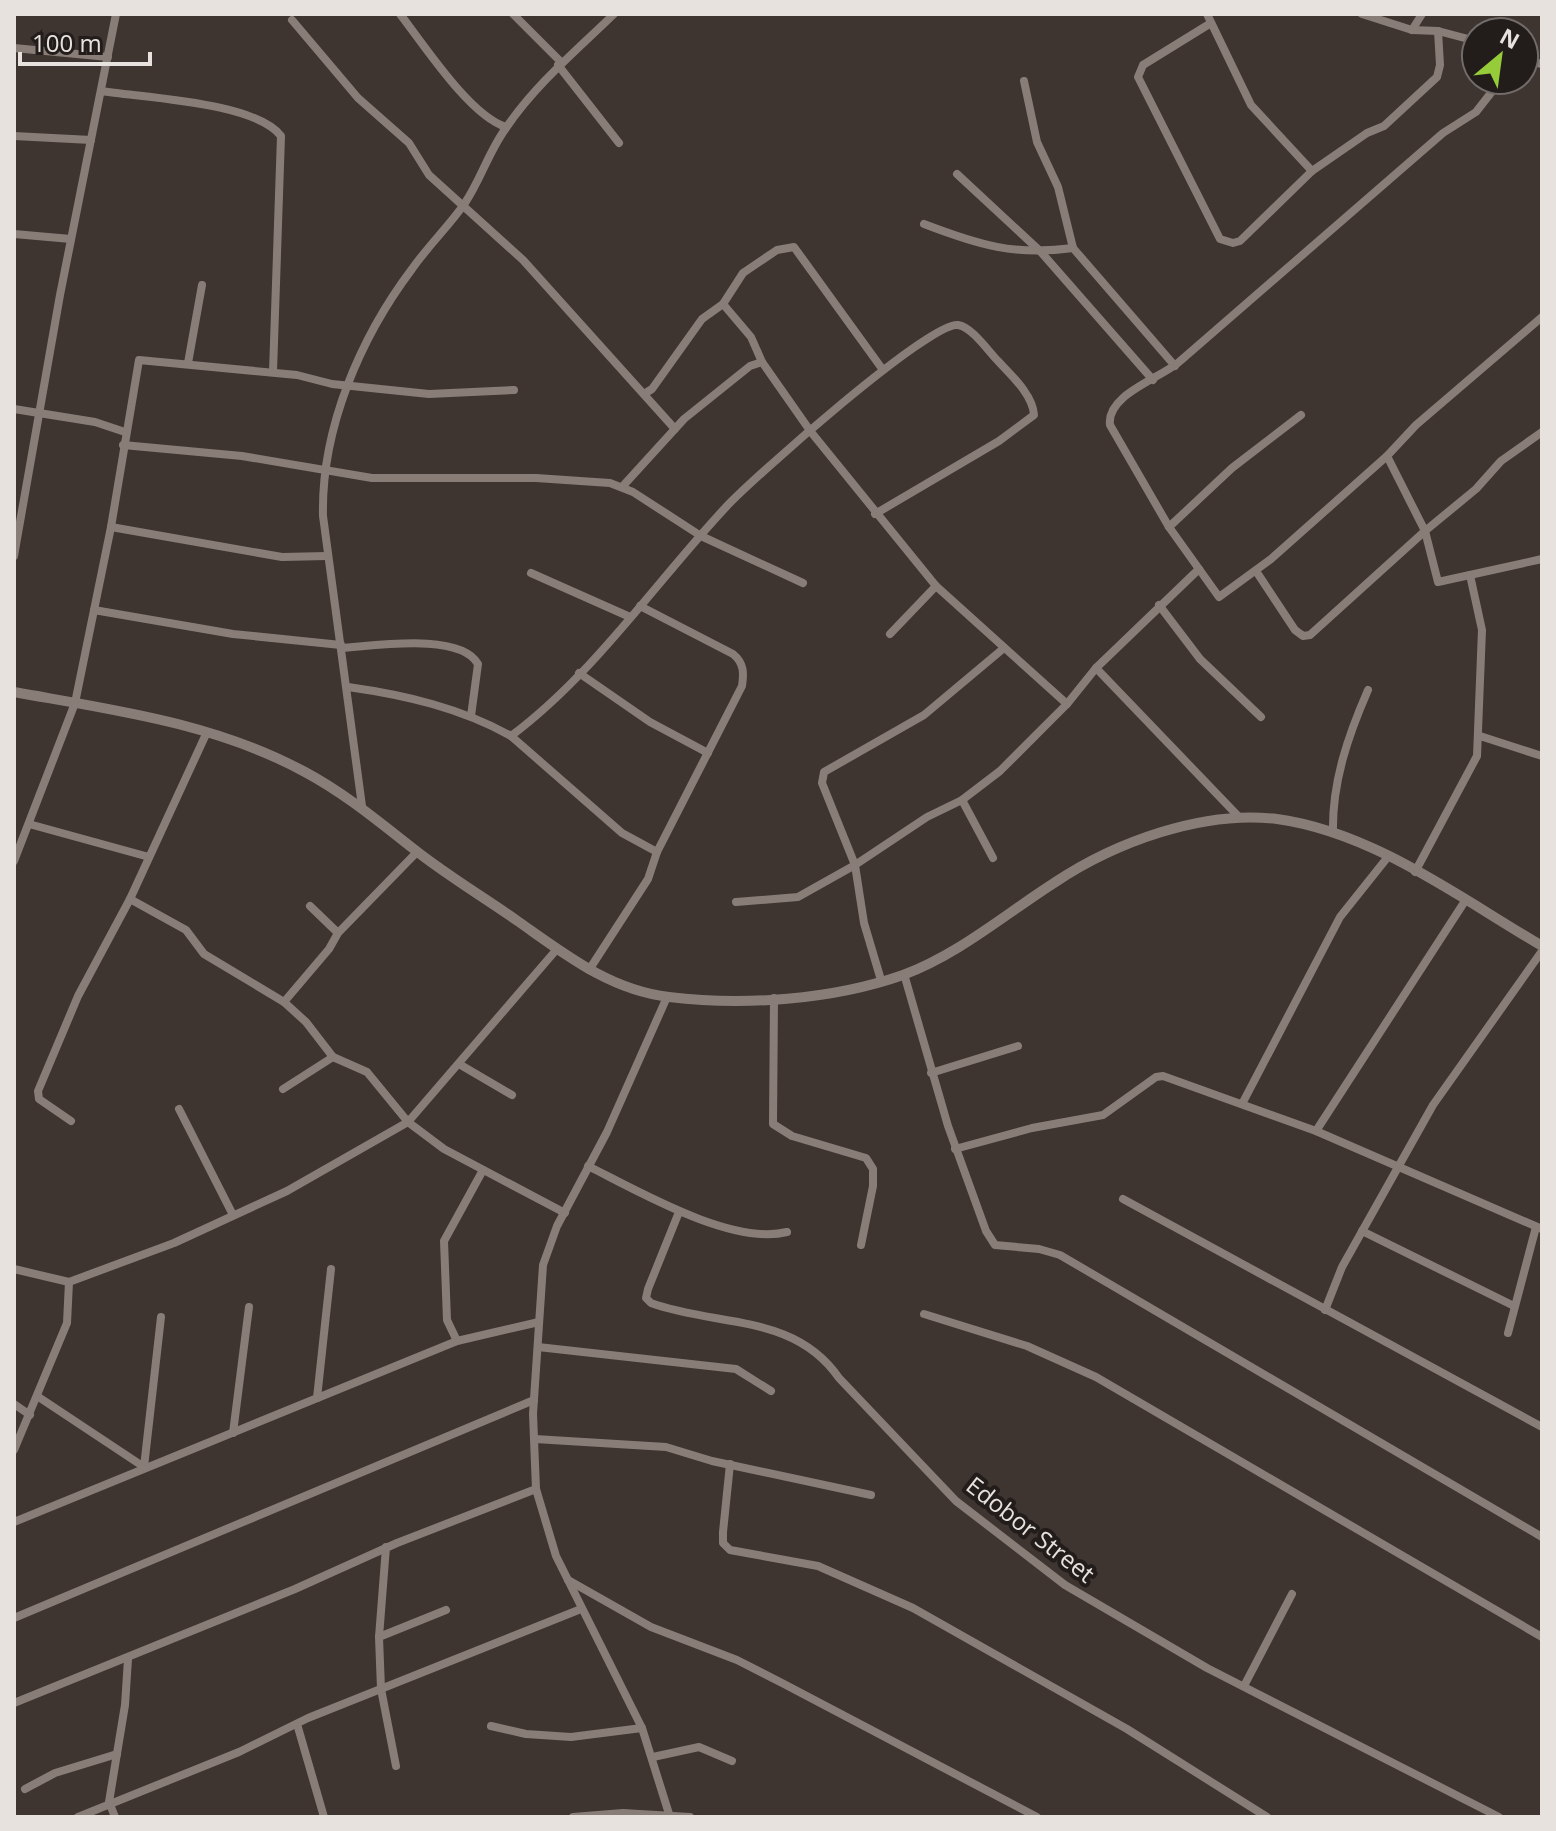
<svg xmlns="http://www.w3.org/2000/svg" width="1556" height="1831" viewBox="0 0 1556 1831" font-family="'Open Sans',sans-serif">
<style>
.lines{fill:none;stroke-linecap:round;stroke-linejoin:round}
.minor{stroke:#897d78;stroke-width:8}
.tertiary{stroke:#897d78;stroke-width:10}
.labels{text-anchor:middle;stroke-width:8;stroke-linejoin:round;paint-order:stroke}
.street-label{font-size:24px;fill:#e8e2df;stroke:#221d1b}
</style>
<rect width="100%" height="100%" fill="#3e3430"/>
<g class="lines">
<!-- minor -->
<g class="minor">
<path d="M400 14C424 45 470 116 506 127"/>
<path d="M513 14 561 62"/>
<path d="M1207 14 1251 105 1312 171"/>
<path d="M1362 14 1412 30 1438 31 1476 41"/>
<path d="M292 20 358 98 409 143 429 175 523 260 675 429"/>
<path d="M1211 23 1143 65 1138 77 1220 239 1233 243 1240 241 1312 171 1367 133 1384 126 1437 77 1440 65 1438 31"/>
<path d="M1412 30 1422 14"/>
<path d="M14 48 108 57"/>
<path d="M1524 60 1542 64"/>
<path d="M558 65 619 143"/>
<path d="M1501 80 1476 112 1443 133C1355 209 1267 286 1179 362 1159 379 1106 395 1110 425L1169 527 1219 597 1271 559 1387 456 1416 425 1542 317"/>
<path d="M1024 81 1037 142 1058 187 1073 248 1175 366"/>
<path d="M101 91C145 98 255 102 281 136L273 372"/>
<path d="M14 136 91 140"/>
<path d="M957 174 1041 252 1153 380"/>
<path d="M924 224C979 245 1014 256 1073 248"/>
<path d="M14 234 71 239"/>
<path d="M723 304 751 337 762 362"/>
<path d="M188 363 202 285"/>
<path d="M644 394 652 389 702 319 723 304 743 273 777 250 794 247 883 370"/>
<path d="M14 409 95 422 125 432"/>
<path d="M123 445 242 456 372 478H536L610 483 633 492 701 536 803 583"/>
<path d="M1387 456 1425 531 1438 582 1542 559"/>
<path d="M622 487 684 419 750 366 762 362 811 432 936 586 1067 704"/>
<path d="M111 527 282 557 327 556"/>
<path d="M1169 527 1232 468 1301 415"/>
<path d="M14 556 60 295 116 14"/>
<path d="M1256 571 1295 630 1303 636 1310 635 1425 531 1476 489 1501 461 1542 432"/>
<path d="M531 573 630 617"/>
<path d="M1159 605 1200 659 1261 717"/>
<path d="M94 610 233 634 341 645"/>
<path d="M890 634 936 586"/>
<path d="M341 648C374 646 460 632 478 664L471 716"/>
<path d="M1096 668 1239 817"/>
<path d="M579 673 650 722 708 753"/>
<path d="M348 687C405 695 461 708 511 736L622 833 657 852"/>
<path d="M511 736C595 673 655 583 726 507 752 479 930 321 958 325 972 327 988 351 998 361 1011 375 1033 395 1034 415L999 441 875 514"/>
<path d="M1480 736 1542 756"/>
<path d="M962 800 993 858"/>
<path d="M362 806 323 516C321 429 360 338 412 269 428 246 449 226 465 203 481 179 489 151 506 128 536 84 576 51 614 14"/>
<path d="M29 824 149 857"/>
<path d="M1333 832C1332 782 1348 736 1368 690"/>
<path d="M417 852 338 933 329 949 284 1002 306 1022 333 1057 367 1072 408 1122 444 1149 565 1213"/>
<path d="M14 861 75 703 111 527 139 360 297 375 332 384 429 394 514 390"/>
<path d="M1415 872 1477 756 1482 630 1470 575"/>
<path d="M130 899 186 930 204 954 284 1002"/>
<path d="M736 902 798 897 855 865 822 783 824 772 924 715 1004 648"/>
<path d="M310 906 338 933"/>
<path d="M589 970 648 879 657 852 742 686C744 673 744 663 733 654L640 606"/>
<path d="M904 974 948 1126 986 1231 995 1245 1039 1249 1060 1255 1542 1537"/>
<path d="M881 980 864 923 855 865 927 817 962 800 1000 771 1067 704 1096 668 1199 569"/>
<path d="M667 997 607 1132 557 1226 543 1265 533 1414 536 1489 556 1556 642 1728 670 1817"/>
<path d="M774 998 773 1124 792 1136 866 1158 873 1169V1186L861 1245"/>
<path d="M459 1064 512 1095"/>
<path d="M931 1073 1018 1046"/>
<path d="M283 1089 333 1057"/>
<path d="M1242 1104 1340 917 1387 858"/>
<path d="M179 1109 233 1215"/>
<path d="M71 1121 39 1099 38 1091 78 996 130 899 207 732"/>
<path d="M1316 1131 1465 901"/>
<path d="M955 1149 1032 1128 1103 1115 1156 1077 1163 1076 1316 1131 1542 1229"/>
<path d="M588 1166C638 1191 732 1246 787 1232"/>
<path d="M1123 1199 1542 1427"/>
<path d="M679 1212 648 1289 646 1298 651 1303C717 1327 794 1313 839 1378L956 1501 1065 1585 1207 1668 1499 1817"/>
<path d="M1362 1231 1514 1306"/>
<path d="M14 1269 69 1282"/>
<path d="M1325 1310 1342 1267 1433 1105 1542 951"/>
<path d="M924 1314 1027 1346 1096 1377 1542 1637"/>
<path d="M1508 1333 1536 1227"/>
<path d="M457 1341 447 1320 444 1241 483 1170"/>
<path d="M538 1347 736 1369 771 1391"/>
<path d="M37 1396 144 1467 161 1317"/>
<path d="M317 1398 331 1269"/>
<path d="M14 1404 30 1415"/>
<path d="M233 1433 249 1307"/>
<path d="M535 1439 666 1447 712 1461 871 1495"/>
<path d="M14 1450 67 1323 69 1282 174 1243 287 1191 408 1122 557 949"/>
<path d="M730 1464 723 1532V1543L730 1550 818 1566 913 1608 1127 1729 1267 1817"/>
<path d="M14 1522 457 1341 539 1322"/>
<path d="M386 1547 379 1637 381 1689 396 1766"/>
<path d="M568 1580 651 1627 737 1660 784 1684 1037 1817"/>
<path d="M14 1618 534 1400"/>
<path d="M379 1637 446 1610"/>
<path d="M1244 1686 1292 1594"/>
<path d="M14 1703 295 1589 397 1543 536 1489"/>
<path d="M297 1724 324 1817"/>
<path d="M491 1726 526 1734 571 1737 642 1728"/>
<path d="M653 1757 699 1747 732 1761"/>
<path d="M25 1789 55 1773 117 1754"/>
<path d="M78 1817 239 1752 308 1718 581 1609"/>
<path d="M115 1817 109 1802 125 1705 128 1659"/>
<path d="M573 1817 623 1813 690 1817"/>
</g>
<!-- tertiary -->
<path class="tertiary" d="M14 692C114 710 215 723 305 772 346 794 379 822 415 850 448 876 485 898 519 922 566 955 610 990 669 997 743 1006 832 1000 903 975 959 954 1004 915 1054 883 1115 842 1203 810 1277 819 1373 832 1460 898 1542 946"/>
</g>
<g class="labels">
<!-- street labels -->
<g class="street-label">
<text transform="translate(1030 1530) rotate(38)" y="8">Edobor Street</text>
</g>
</g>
<!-- border -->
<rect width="1556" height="1831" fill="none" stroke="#e8e2df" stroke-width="32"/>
<!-- north arrow -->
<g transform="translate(1500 56) rotate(29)"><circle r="38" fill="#221d1b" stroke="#716c69" stroke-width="2"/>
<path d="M0-6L14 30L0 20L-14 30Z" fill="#96cc3a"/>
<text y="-12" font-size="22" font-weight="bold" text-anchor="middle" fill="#e8e2df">N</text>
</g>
<!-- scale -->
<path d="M20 52v12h130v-12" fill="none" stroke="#e8e2df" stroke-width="4"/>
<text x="32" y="52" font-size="24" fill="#e8e2df" stroke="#221d1b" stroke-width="6" paint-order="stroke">100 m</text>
</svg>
